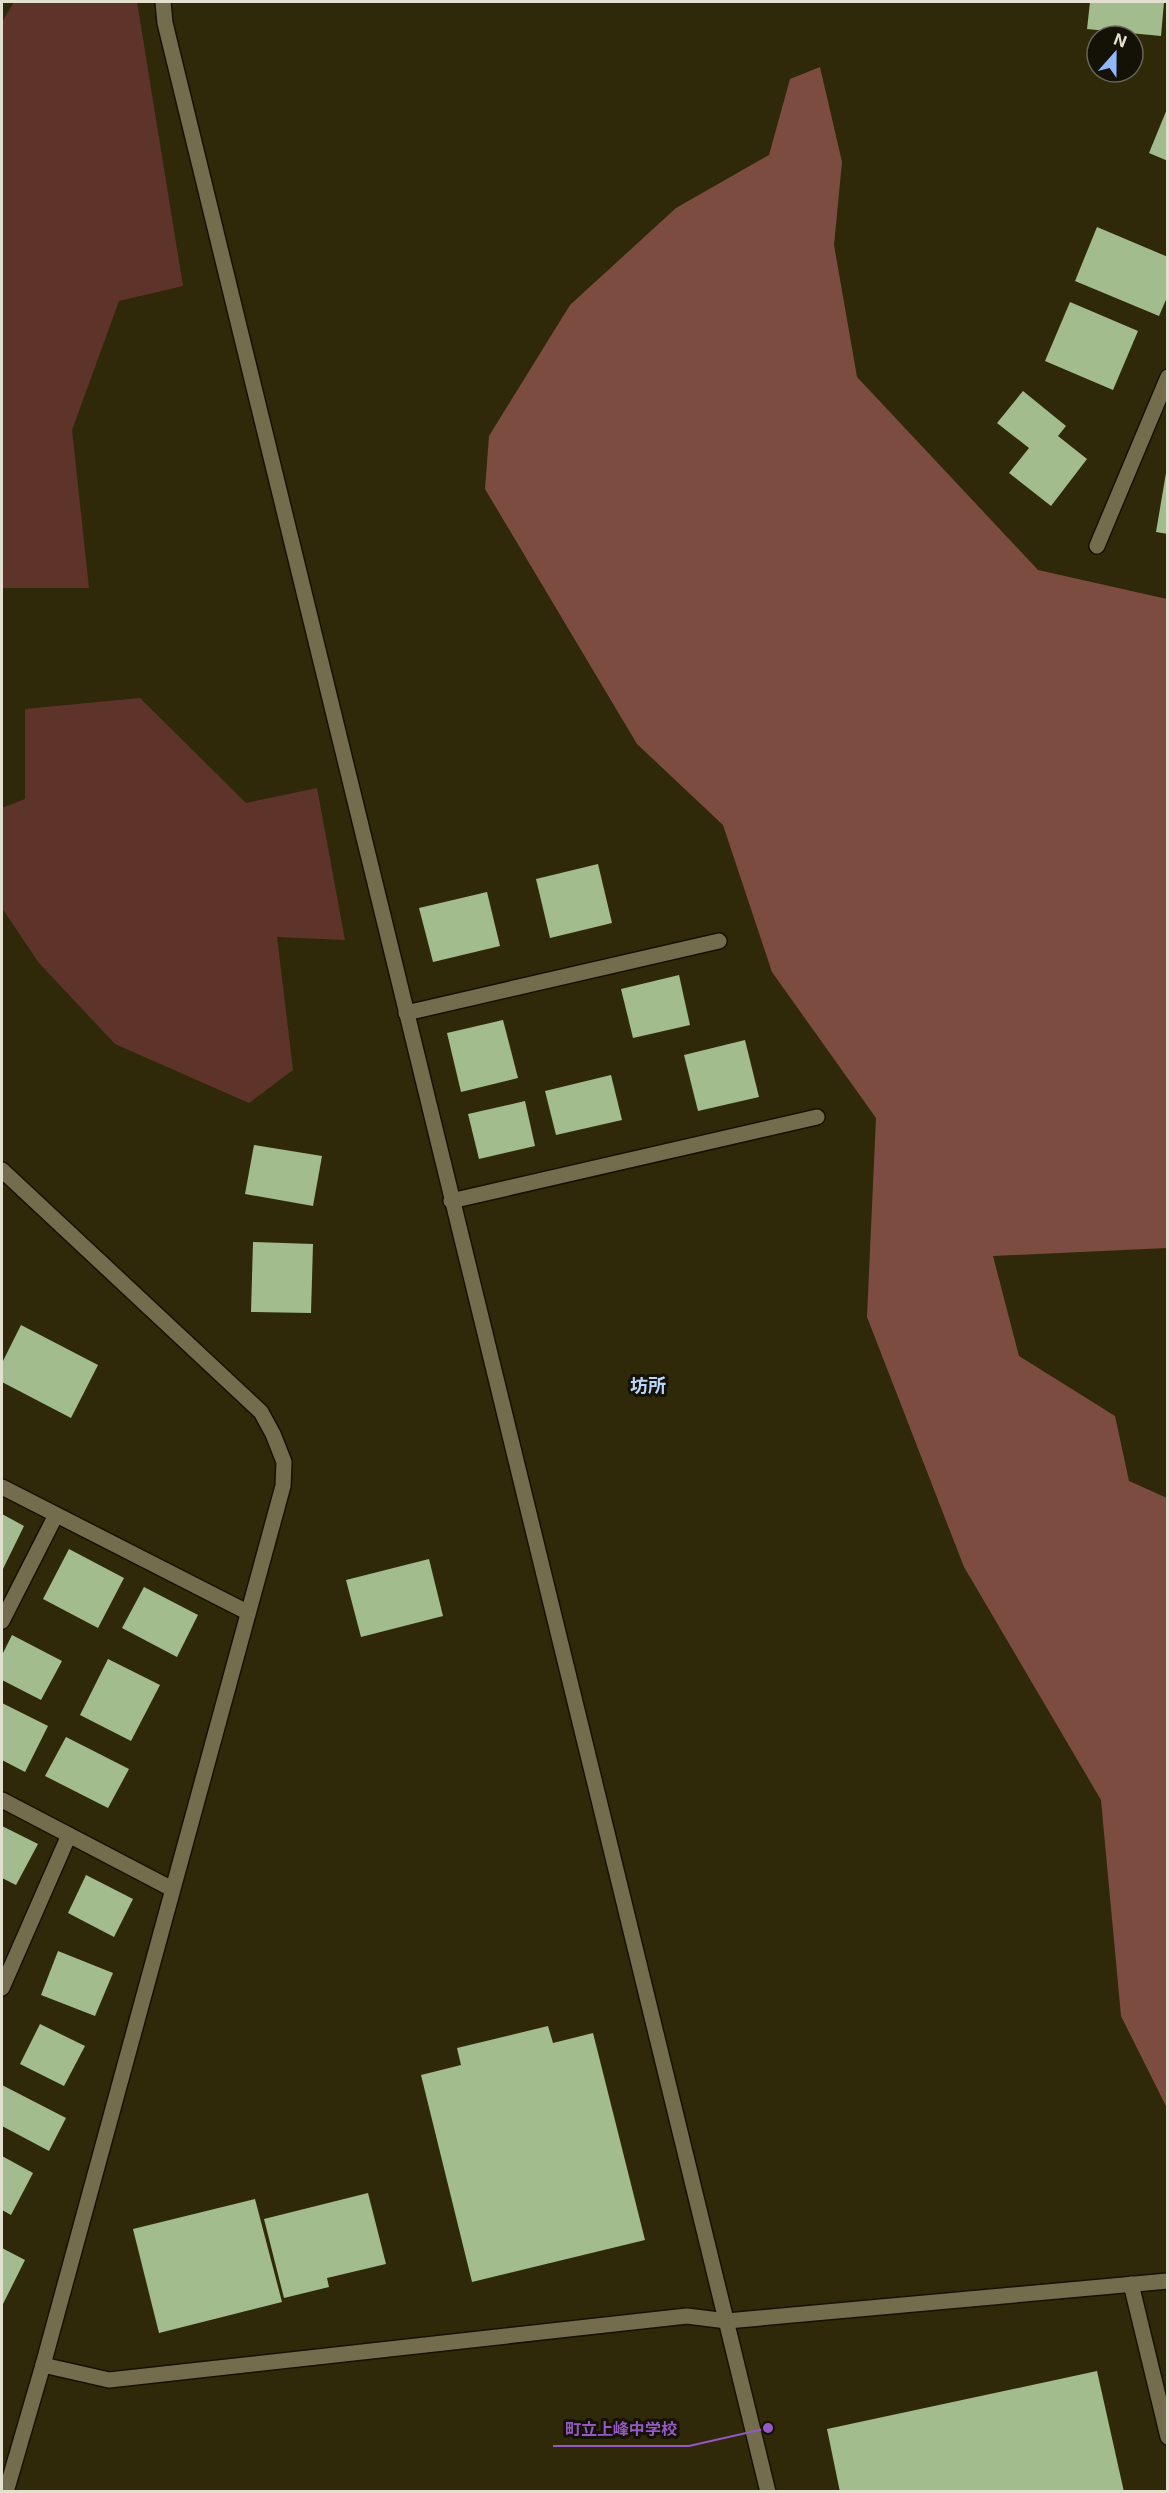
<svg xmlns="http://www.w3.org/2000/svg" width="1169" height="2493" viewBox="0 0 1169 2493" font-family="Inter,'Noto Sans JP',sans-serif">
<style>
.green{fill:#5e342a}
.forest{fill:#7d4c41}
.building{fill:#a3bc8d}
.lines{fill:none;stroke-linecap:round;stroke-linejoin:round}
.minor-casing{stroke:#161200;stroke-width:18}
.minor{stroke:#746d4d;stroke-width:15}
.labels{text-anchor:middle;stroke-width:6;stroke-linejoin:round;paint-order:stroke}
.quarter-label{font-size:18px;font-weight:bold;fill:#bdd4fb;stroke:#141206}
.leader{fill:none;stroke:#9559c3;stroke-width:2}
.callout-dot{fill:#9559c3;stroke:#141206;stroke-width:2}
.callout-label{font-size:16px;text-anchor:middle;font-weight:bold;fill:#9559c3;stroke:#141206;stroke-width:6;stroke-linejoin:round;paint-order:stroke}
</style>
<rect width="100%" height="100%" fill="#2f290a"/>
<!-- green -->
<g class="green">
<path d="M14 2H137L183 286 119 301 72 430 89 588H2V22Z"/>
<path d="M140 698 246 803 317 788 345 940 277 937 293 1070 249 1103 115 1044 39 963 2 908V808L25 799V709Z"/>
</g>
<!-- forest -->
<path class="forest" d="M820 67 842 162 834 245 857 377 1038 570 1167 599V1248L993 1256 1019 1356 1115 1416 1129 1481 1167 1498V2108L1121 2016 1101 1800 964 1567 867 1317 876 1118 772 972 723 825 637 744 485 489 489 436 570 305 676 208 769 155 790 79Z"/>
<!-- building -->
<g class="building">
<path d="M1090 2H1164L1161 36 1087 29Z"/>
<path d="M1167 109H1168V161L1149 153Z"/>
<path d="M1097 227 1168 257V295L1159 316 1075 281Z"/>
<path d="M1070 302 1138 331 1113 390 1045 361Z"/>
<path d="M1023 391 1066 426 1058 436 1087 459 1051 506 1009 473 1029 448 997 423Z"/>
<path d="M1166 473H1168V534L1156 532Z"/>
<path d="M598 864 612 923 550 938 536 879Z"/>
<path d="M487 892 500 946 433 962 419 908Z"/>
<path d="M679 975 690 1025 633 1038 621 989Z"/>
<path d="M503 1020 518 1078 461 1092 447 1033Z"/>
<path d="M745 1040 759 1097 698 1111 684 1055Z"/>
<path d="M611 1075 622 1120 556 1135 545 1091Z"/>
<path d="M525 1101 535 1146 479 1159 468 1114Z"/>
<path d="M254 1145 322 1156 313 1206 245 1194Z"/>
<path d="M253 1242 313 1244 311 1313 251 1312Z"/>
<path d="M21 1325 98 1365 71 1418 2 1382V1363Z"/>
<path d="M2 1514 24 1526 2 1571Z"/>
<path d="M69 1549 124 1578 98 1628 43 1599Z"/>
<path d="M429 1559 443 1616 361 1637 346 1580Z"/>
<path d="M144 1587 198 1615 177 1657 122 1628Z"/>
<path d="M12 1635 62 1661 41 1700 2 1680V1655Z"/>
<path d="M108 1659 160 1685 131 1741 80 1715Z"/>
<path d="M2 1703 48 1726 25 1772 2 1760Z"/>
<path d="M66 1737 129 1769 108 1808 45 1776Z"/>
<path d="M2 1826 38 1844 16 1885 2 1878Z"/>
<path d="M86 1875 133 1899 114 1937 68 1913Z"/>
<path d="M58 1951 113 1973 95 2016 41 1995Z"/>
<path d="M40 2024 85 2046 64 2086 20 2064Z"/>
<path d="M548 2026 553 2043 593 2033 645 2240 472 2282 421 2075 461 2065 457 2048Z"/>
<path d="M2 2085 66 2118 49 2151 2 2126Z"/>
<path d="M2 2156 33 2173 11 2215 2 2210Z"/>
<path d="M368 2193 386 2264 327 2278 329 2287 284 2298 264 2219Z"/>
<path d="M255 2199 282 2302 159 2333 133 2229Z"/>
<path d="M2 2248 25 2260 2 2306Z"/>
<path d="M1097 2371 1124 2492H840L827 2429Z"/>
</g>
<g class="lines">
<!-- minor casing -->
<g class="minor-casing">
<g id="minor">
<path d="M163 2 165 23 768 2492"/>
<path d="M1097 546 1168 377"/>
<path d="M406 1013 719 941"/>
<path d="M2 1170 261 1412 273 1434 284 1462 283 1486 43 2365 6 2492"/>
<path d="M451 1201 817 1117"/>
<path d="M2 1487 247 1612"/>
<path d="M2 1621 56 1515"/>
<path d="M2 1800 172 1889"/>
<path d="M2 1988 69 1835"/>
<path d="M1131 2284 1168 2437"/>
<path d="M43 2365 109 2380 687 2316 727 2321 1168 2281"/>
</g>
</g>
<!-- minor -->
<use href="#minor" class="minor"/>
</g>
<g class="labels">
<!-- quarter labels -->
<g class="quarter-label">
<text x="648" y="1392">坊所</text>
</g>
</g>
<!-- callouts -->
<path class="leader" d="M768 2428L689 2446H553"/>
<circle class="callout-dot" cx="768" cy="2428" r="6"/>
<g class="callout-label">
<text x="621" y="2435">町立上峰中学校</text>
</g>
<!-- border -->
<rect width="1169" height="2493" fill="none" stroke="#e4e0cf" stroke-width="6"/>
<!-- north arrow -->
<g transform="translate(1115 54) rotate(21)"><circle r="28" fill="#141206" stroke="#676456" stroke-width="1.5"/>
<path d="M0-4.5L10 22L0 15L-10 22Z" fill="#91b8fd"/>
<text y="-9" font-size="16" font-weight="bold" text-anchor="middle" fill="#e4e0cf">N</text>
</g>
</svg>
